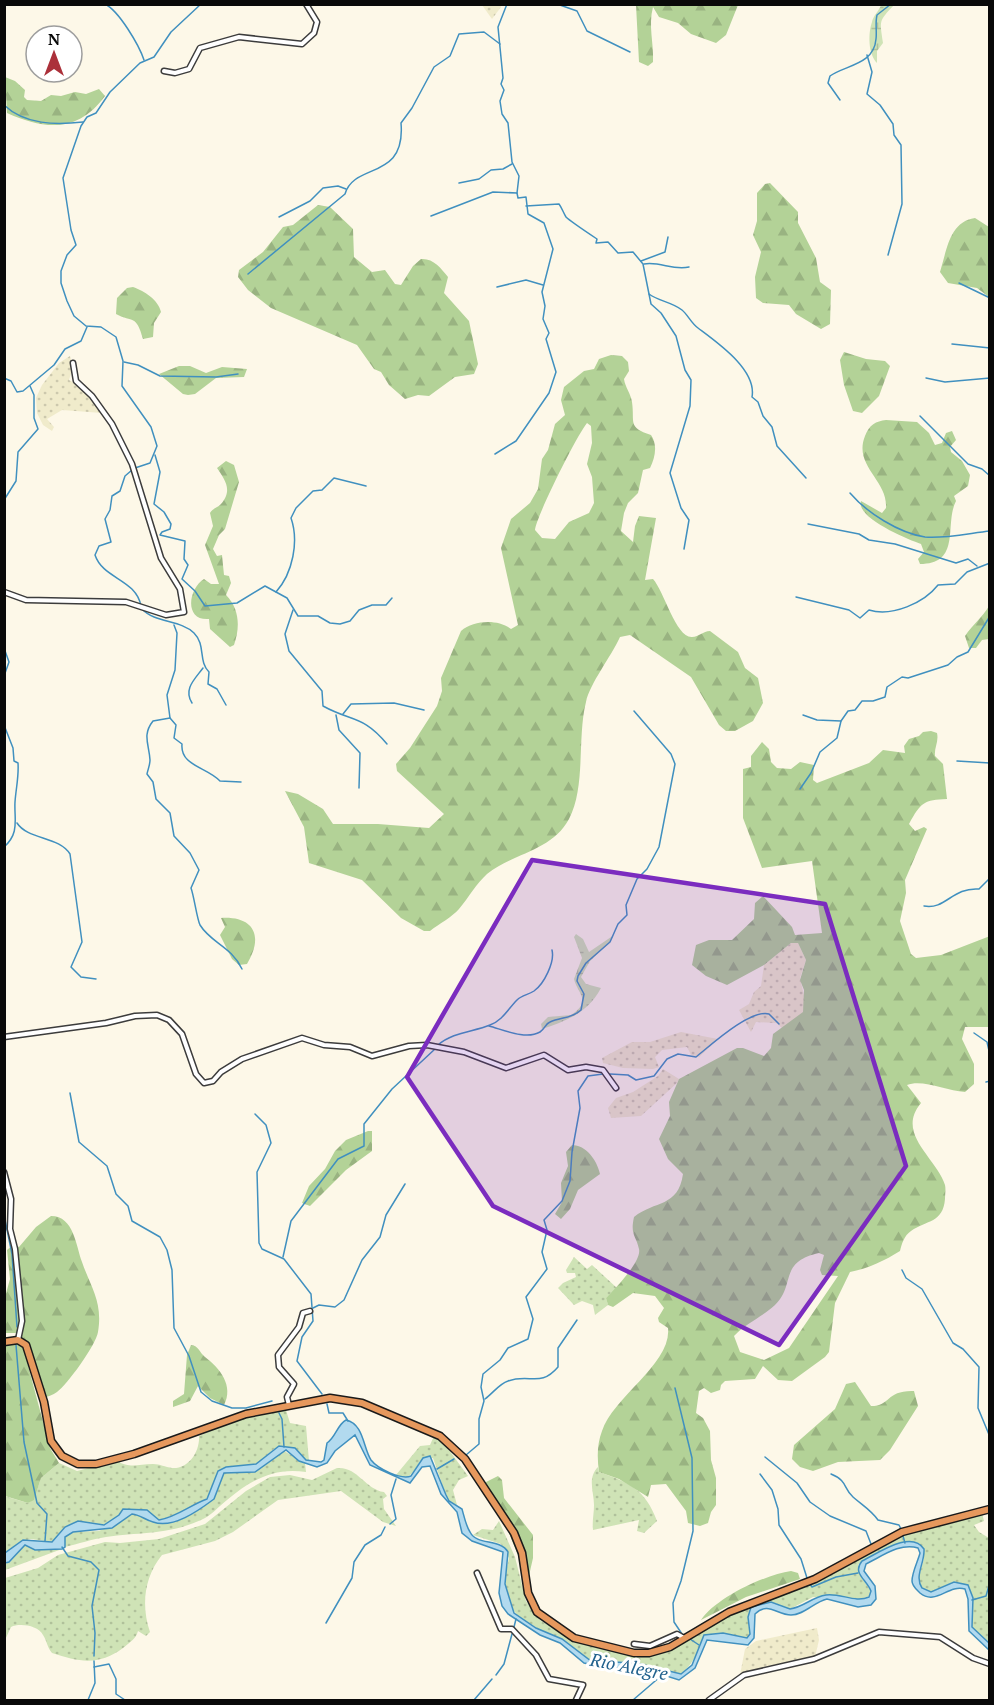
<svg xmlns="http://www.w3.org/2000/svg" width="994" height="1705" viewBox="0 0 994 1705" font-family="'PT Serif',serif">
<style>
.farmland{fill:url(#farmland-dots)}
.grass{fill:url(#grass-dots)}
.forest{fill:url(#forest-firs);fill-rule:evenodd}
.wetland{fill:url(#wetland-marsh)}
.water{fill:#b2daef;stroke:#4090bf;stroke-width:1.5}
.lines{fill:none;stroke-linecap:round;stroke-linejoin:round}
.stream{stroke:#4090bf;stroke-width:1.5}
.minor-casing{stroke:#3c3c3c;stroke-width:7}
.highway-casing{stroke:#1a1a1a;stroke-width:9}
.minor{stroke:#fff;stroke-width:4}
.highway{stroke:#e6985d;stroke-width:6}
.marked{fill:#7b2cbf;fill-opacity:0.2;stroke:#7b2cbf;stroke-width:4.5;stroke-linejoin:round}
.labels{text-anchor:middle;stroke-width:6;stroke-linejoin:round;paint-order:stroke}
.water-label{font-size:18px;font-style:italic;fill:#21618d;stroke:#fff}
</style>
<defs>
<pattern id="farmland-dots" width="8" height="8" patternUnits="userSpaceOnUse" patternTransform="scale(1.5)"><rect width="8" height="8" fill="#f0ebcb"/><path d="M2 2h.1M6 6h.1" fill="none" stroke="#ccc8ad" stroke-width="1.8" stroke-linecap="round"/></pattern>
<pattern id="grass-dots" width="8" height="8" patternUnits="userSpaceOnUse" patternTransform="scale(1.5)"><rect width="8" height="8" fill="#cfe3b6"/><path d="M2 2h.1M6 6h.1" fill="none" stroke="#b0c19b" stroke-width="1.8" stroke-linecap="round"/></pattern>
<pattern id="forest-firs" width="22" height="20" patternUnits="userSpaceOnUse" patternTransform="scale(1.5)"><rect width="22" height="20" fill="#b3d297"/><path d="M5 1l3.5 6h-7zM16 11l3.5 6h-7z" fill="#99b381"/></pattern>
<pattern id="wetland-marsh" width="20" height="14" patternUnits="userSpaceOnUse" patternTransform="scale(1.5)"><rect width="20" height="14" fill="#cfe3b6"/><path d="M1 5h8M5 5V1M11 12h8M15 12V8" fill="none" stroke="#b0c19b"/></pattern>
</defs>
<rect width="100%" height="100%" fill="#fdf8e8"/>
<!-- farmland -->
<g class="farmland">
<path d="M482 5H500L501 7 492 19Z"/>
<path d="M70 356 73 367 69 380 81 387 102 413 62 410 47 419 54 427 52 431 43 425 37 413 36 398 42 385 59 363Z"/>
<path d="M791 943H798L806 960 800 978 805 1000 803 1013 782 1028 776 1023 756 1022 751 1032 739 1010 749 1004 754 992 761 986 764 965Z"/>
<path d="M681 1032 718 1039 699 1057 691 1055 687 1047 662 1050 655 1057 659 1067 653 1069 623 1068 603 1063 602 1058 632 1042H650Z"/>
<path d="M663 1069 679 1079 677 1083 641 1116 611 1118 608 1108 616 1098 633 1092 658 1076Z"/>
<path d="M817 1628 819 1640 815 1657 768 1666 740 1675 745 1649 756 1641Z"/>
</g>
<!-- grass -->
<g class="grass">
<path d="M574 1257 587 1269 592 1265 617 1288 606 1298 608 1305 595 1315 593 1305 582 1301 574 1305 558 1288 563 1283 576 1277 575 1273H567L566 1270Z"/>
<path d="M285 1407 290 1423 306 1426 309 1461H306L295 1448 274 1449 256 1464 226 1467 218 1471C214 1478 215 1487 211 1494 207 1502 169 1518 159 1520L147 1510 123 1509C108 1534 99 1519 81 1525 72 1528 60 1536 52 1542L31 1539 20 1542 5 1553 4 1496 28 1503 34 1499 41 1478 59 1463 77 1471 117 1461C131 1469 138 1464 153 1464 160 1464 165 1467 172 1468 189 1469 200 1451 199 1436L241 1418Z"/>
<path d="M434 1436 449 1450 468 1476 459 1480 453 1490 457 1505 449 1501 446 1495 433 1458 420 1461C414 1472 409 1481 396 1475L420 1446 430 1445Z"/>
<path d="M284 1451 305 1463 306 1472C274 1467 251 1480 227 1500 218 1507 211 1516 201 1520 168 1535 140 1532 106 1537 92 1539 78 1544 65 1547V1537L73 1532 99 1531 132 1514 146 1517 150 1522 167 1524 208 1504 224 1473 252 1472Z"/>
<path d="M598 1467 599 1472C630 1483 645 1489 657 1521L644 1533 637 1531 639 1520 593 1530C592 1521 594 1514 594 1505 594 1492 587 1478 598 1467Z"/>
<path d="M337 1468C357 1466 365 1489 384 1492L387 1496 383 1499 384 1509 396 1526 383 1522 341 1491 278 1500 233 1532 215 1541 162 1555C144 1577 141 1606 150 1632L146 1636 138 1631C136 1639 130 1642 123 1648 99 1666 79 1662 52 1653 47 1647 47 1641 43 1635 38 1625 19 1623 11 1627L5 1640V1578L38 1568 58 1555 105 1542 120 1543 159 1539 205 1524 246 1491 270 1477 290 1475 312 1480Z"/>
<path d="M982 1513 984 1521 974 1525 979 1532 989 1538V1643L972 1627 973 1598 968 1585 953 1582 931 1592 922 1588 918 1579 924 1559 919 1543 901 1542 862 1561 858 1565 861 1577 871 1591 869 1596 859 1600 813 1597 790 1609 775 1603 751 1607 748 1622 750 1634 747 1638 712 1634C694 1649 699 1659 681 1674L628 1662 591 1661 562 1639 545 1633 518 1616 510 1606 506 1589 505 1576 509 1558 501 1544 473 1535 482 1529 493 1530 499 1521 515 1557 526 1601 540 1620 562 1634 582 1643 625 1652H658L723 1615 790 1589 894 1537Z"/>
<path d="M25 1545 43 1550 62 1549 5 1570V1564L10 1562Z"/>
</g>
<!-- forest -->
<g class="forest">
<path d="M636 5V4L738 5 726 35 716 43 691 34 678 23 659 17 653 7C648 26 654 43 653 62L648 66 639 62Z"/>
<path d="M5 77 15 81 25 90 24 97 27 100 41 101 51 95 61 96 75 92 86 94 99 89 105 96C78 133 45 130 7 113Z"/>
<path d="M770 183 798 212V223L816 258 820 282 831 290 830 324 821 329 796 314 789 305 763 303 756 298 755 277 761 252 753 235 757 221V193L765 184Z"/>
<path d="M318 205 330 207 353 229 354 257 372 272 385 270 395 284 401 285 413 266 421 259C433 258 441 268 448 277L444 293 469 321 478 364 474 374 455 377 429 396 418 395 405 399 389 385 381 372 374 369 357 345 271 308 248 290 238 277 239 270 263 252 283 227 293 225Z"/>
<path d="M975 218 989 227V297L977 288 948 283 940 272C947 250 949 222 975 218Z"/>
<path d="M133 287C144 291 158 299 161 312L154 323 153 337 143 339C136 314 133 323 116 314L117 298 127 288Z"/>
<path d="M844 352 866 359 885 361 890 366 879 396 862 413 853 411 844 385 840 360Z"/>
<path d="M611 355 622 356 628 362 629 371 624 379C625 387 631 394 632 402 635 423 627 427 651 435 658 445 655 458 650 468L643 470 638 493 628 503 624 513 621 531 633 542 635 526 639 516 656 518 645 580 653 579C664 591 676 638 692 637 699 637 703 631 710 631L738 652 745 668 758 678 763 703 753 721 735 731H726L719 725 691 677 630 635 620 637C611 657 590 683 586 702 577 737 586 787 569 819 552 851 513 853 487 874 476 884 469 897 459 909 452 917 439 924 430 931H424L401 918 362 880 309 863 304 827 285 791 298 794 323 809 333 824H378L429 828 444 814 397 771 396 764 410 748 437 706 442 691 441 678 461 631C474 620 498 619 511 629L518 625 501 548 511 519 530 503 538 489 542 459 548 450 555 424 565 415 561 400 564 387 584 371 594 369 599 359ZM587 423 591 426 592 443 587 464 592 477 594 503 589 513 569 522 555 539 542 538 535 530C536 517 577 435 587 423Z"/>
<path d="M179 366H190L206 373 222 367 247 369 244 377 216 378 195 394 188 395 183 394 159 374Z"/>
<path d="M886 420 917 422 929 433 935 445 942 443 946 433 952 431 956 440 950 447 951 452 962 461 970 475 968 486 954 496 956 501C944 524 962 564 920 564L918 559 924 552 921 544C907 539 856 518 861 501L882 513 886 508C888 480 853 466 865 436 869 425 876 421 886 420Z"/>
<path d="M226 461 234 465 239 482 225 529 219 535 213 549 217 556 222 555 224 575 229 576 231 583 226 595C240 609 240 628 234 645L230 647 210 629 209 619C184 621 188 589 204 579L211 584H219L205 545 213 526 210 513C213 508 217 508 221 504 233 490 225 480 217 468Z"/>
<path d="M989 606V639L982 640 976 648H969L965 636C973 624 982 618 989 606Z"/>
<path d="M931 731 937 733C939 742 934 748 935 756L943 764 947 799C924 800 921 802 909 824L915 831 924 827 927 829 905 880 906 893 900 921 911 954 916 958 941 955 990 936 989 1027H965L962 1039 974 1064V1084L965 1092C946 1091 923 1079 907 1085L921 1103C895 1134 937 1158 945 1185 946 1189 945 1195 945 1199 943 1223 927 1220 911 1231 904 1236 902 1243 900 1251 886 1260 867 1269 850 1272L835 1303 829 1352 825 1357 792 1381 778 1380 763 1366 755 1379 725 1381 721 1385 720 1390 711 1393 704 1388 699 1391 696 1413 703 1418 710 1431 711 1460 716 1478V1505L711 1512 708 1523 700 1526 688 1523 686 1511 666 1484 651 1485 648 1497 619 1479 599 1472C597 1458 597 1444 602 1431 613 1397 672 1363 668 1328L659 1322 658 1318 664 1308 655 1296 633 1293 613 1307 608 1305 606 1298C614 1290 642 1261 639 1249 636 1235 630 1235 634 1217 655 1200 678 1208 683 1174L668 1159 659 1139 670 1116 669 1102 679 1079 737 1048H743L764 1056 771 1048 773 1034 803 1012 804 990 800 980 806 960 798 943H791L764 965 727 985 706 976 692 965 696 945 709 940H732L754 919 755 903 763 896 792 927 795 935 822 933 812 861 762 868 743 818V769L751 767V756L762 742 769 749 771 762 777 768 791 769 800 762 814 765 813 780 817 783 869 763 883 750 905 753 904 746 909 739 919 736 923 732ZM819 1253 824 1255 820 1270 822 1275 838 1276 789 1348 764 1360 740 1352 734 1336C746 1323 762 1317 775 1305 796 1285 778 1262 819 1253Z"/>
<path d="M221 918C254 916 264 936 247 964L239 965 232 959 220 935 225 927Z"/>
<path d="M368 1131H372V1151L346 1170 310 1206 302 1203 309 1186 325 1169 335 1151 346 1140Z"/>
<path d="M572 1145C586 1145 597 1160 600 1174L578 1190 570 1209 561 1219 555 1214 562 1202 561 1183 568 1166 566 1152Z"/>
<path d="M51 1216C74 1216 76 1246 82 1262 91 1288 103 1302 98 1332 96 1345 67 1385 57 1392 53 1395 48 1396 44 1398L27 1342 17 1333H5V1297L10 1279 7 1250 14 1244 19 1247 36 1227Z"/>
<path d="M5 1342 22 1343 50 1448 59 1463 41 1478 34 1500 28 1503 5 1496Z"/>
<path d="M191 1345C199 1346 199 1352 205 1357 220 1368 234 1386 224 1405L210 1398 198 1386 190 1401 173 1407V1401L184 1394 187 1355Z"/>
<path d="M855 1382 871 1406C891 1406 886 1390 914 1391L918 1406 890 1450 880 1460 838 1462 813 1471 800 1467 792 1459 794 1445 835 1409 846 1384Z"/>
<path d="M498 1476 502 1480 504 1498 533 1535V1558L528 1580 504 1521 480 1485Z"/>
<path d="M791 1571 798 1573 800 1579 746 1597 701 1620C716 1598 764 1575 791 1571Z"/>
</g>
<!-- wetland -->
<g class="wetland">
<path d="M881 5H894C878 22 880 20 883 43L877 51V63C868 54 868 33 872 22 873 16 879 11 881 5Z"/>
<path d="M576 934 583 939 589 952 614 935 610 942 590 961 581 977 586 984 601 988C588 1013 566 1021 542 1029L541 1024 548 1017 571 1015C593 1001 577 993 574 979L582 958 574 937Z"/>
</g>
<!-- water -->
<path class="water" d="M346 1420C364 1424 363 1448 371 1460 378 1469 401 1480 411 1476L423 1458 430 1456 446 1495 449 1501 462 1509C464 1516 466 1526 470 1532 477 1546 500 1538 508 1552L505 1584 514 1613 536 1628 562 1639 591 1661 636 1663 681 1674 692 1665 704 1635 723 1633 747 1638 750 1634 748 1617 751 1607 771 1602 790 1609C804 1607 812 1597 826 1595 841 1593 855 1603 869 1597L871 1591C866 1579 852 1573 862 1561 877 1554 911 1529 924 1549 925 1563 914 1576 922 1588L931 1592 954 1582 968 1585 973 1598 972 1627 989 1643V1650L969 1631 968 1599 965 1589C948 1584 936 1606 920 1593 916 1589 912 1586 912 1581 912 1572 918 1561 920 1553L918 1548C900 1542 881 1557 866 1564L864 1571 875 1586 876 1599 871 1605 858 1607 827 1599C814 1602 804 1615 791 1615 777 1615 768 1601 755 1614L754 1638 748 1645 707 1640 695 1668 679 1680 641 1668H609L584 1663 560 1643 540 1635 508 1614 502 1606 499 1593 503 1552 472 1541 462 1533 457 1512 441 1494 430 1466 422 1467 410 1483 370 1465 355 1435 335 1451 327 1463 317 1467 299 1461 286 1450 255 1472 224 1473 214 1499C198 1511 173 1529 153 1522 145 1520 141 1515 132 1514L112 1528 73 1532 65 1537V1547L62 1549 35 1550 25 1545 9 1562 5 1563V1553L23 1540 52 1542 65 1527 78 1521 104 1525 119 1515 123 1509 147 1510 159 1520C177 1517 190 1505 207 1499L218 1471 226 1467 256 1464 279 1446 295 1448 306 1460 321 1462 324 1460 327 1443C336 1437 337 1425 346 1420Z"/>
<g class="lines">
<!-- stream -->
<g class="stream">
<path d="M105 4C119 11 139 45 144 60"/>
<path d="M507 4 498 27 503 78 501 84 504 90 500 101 502 114 508 123 512 162 519 176 517 193"/>
<path d="M557 4 577 11 587 31 630 52"/>
<path d="M867 55 872 72 867 94 880 105 893 124 894 135 901 145 902 204 888 255"/>
<path d="M840 100 828 83 830 76C845 65 874 65 876 39 877 31 875 23 877 15L891 4"/>
<path d="M4 105C25 125 56 125 83 122"/>
<path d="M459 183 479 179 491 170 503 169 512 164"/>
<path d="M526 206 559 204C562 208 563 212 566 217 569 220 591 235 597 239L596 243 608 242 618 253 633 252 643 264 651 304 661 313 676 336 685 370 691 380 690 406 670 473 681 508 689 520 684 549"/>
<path d="M431 216 493 192 517 193 518 198 526 197 528 214 544 223 553 249 542 292 545 306 543 319 549 333 546 339 556 372 549 393 516 441 495 454"/>
<path d="M279 217 310 201 323 188 338 186 346 189"/>
<path d="M641 261 665 252 668 237"/>
<path d="M644 264C660 261 673 271 689 267"/>
<path d="M248 274 345 194C354 162 406 181 401 123L412 108 434 67 450 56 459 34 484 32 500 44"/>
<path d="M959 283 990 298"/>
<path d="M497 287 526 280 543 285"/>
<path d="M649 294C658 301 672 302 682 310 688 315 691 323 698 328 718 343 757 370 752 397L758 402 763 416 772 427 777 446 806 478"/>
<path d="M952 344 990 348"/>
<path d="M124 362 138 365 160 376 216 377 238 374"/>
<path d="M4 378 11 381 17 392 23 391 54 365 65 349 81 341 87 327"/>
<path d="M926 378 945 382 990 378"/>
<path d="M920 416 968 464 982 469 990 476"/>
<path d="M155 455 160 472 154 504 164 512 171 524 170 529 162 532 160 535 185 541 184 559 188 565 182 579 195 591 205 606 237 603 265 586 287 598 298 616H318L330 623 340 624 350 621 359 610 372 605H386L392 598"/>
<path d="M135 468 150 463 157 446 151 427 122 386 123 361 116 337 101 327 86 326 74 316 67 301 61 283V271L67 255 76 245 71 230 63 178 81 126 87 117 96 113 110 92 140 63 154 57 171 32 201 4"/>
<path d="M132 470 125 476 120 491 112 496 110 510 105 519 111 542 99 546 95 555C103 579 136 579 141 606"/>
<path d="M850 493C867 513 899 533 925 537 943 539 971 533 990 531"/>
<path d="M4 500 16 481 18 452 38 429 34 418V395L30 386"/>
<path d="M808 524 859 534 869 540 895 544 956 563 968 559 977 566"/>
<path d="M276 592C293 573 299 541 291 518L296 508 313 491 322 490 334 478 366 486"/>
<path d="M796 597 849 610 860 618 869 610C892 617 924 603 938 585L955 584 967 572 990 563"/>
<path d="M142 609C155 623 181 620 194 633 206 645 198 661 209 672L208 684 217 689 226 705"/>
<path d="M293 610 285 634 289 651 322 691 323 706C352 722 363 715 387 744"/>
<path d="M174 625 177 633 175 670 167 695 170 718 176 725 174 738 182 744C180 766 207 767 220 781L241 782"/>
<path d="M4 648 9 662 4 676"/>
<path d="M192 703C183 689 195 679 203 668"/>
<path d="M343 714 351 704 394 703 424 710"/>
<path d="M336 715 339 730 360 753 359 788"/>
<path d="M803 715 817 720 841 721"/>
<path d="M170 718 153 721C142 735 149 744 150 760 150 765 148 769 147 774L153 782 156 799 170 813 174 836 190 853 199 870 191 888C194 896 197 919 200 925 211 943 231 946 242 969"/>
<path d="M4 725 13 748 14 761 18 763C19 776 16 788 15 802 14 819 20 833 4 847"/>
<path d="M957 761 990 763"/>
<path d="M800 789 811 773 820 752 837 738 841 721 848 711 855 710 862 701H873L885 697 887 687 902 677 908 678 948 665 957 657 968 652 990 616"/>
<path d="M17 823C28 840 59 836 70 854L82 942 71 967 81 977 96 979"/>
<path d="M924 906C946 910 952 887 979 889L990 878"/>
<path d="M489 1026C504 1030 526 1040 540 1032 545 1029 545 1024 550 1022 561 1017 571 1019 581 1010L584 994 577 981 578 976 586 963 610 942 618 924 627 915 626 905 637 879 647 869 659 847 675 764 671 754 634 711"/>
<path d="M974 1033 987 1042 990 1055"/>
<path d="M438 1045C453 1032 473 1032 490 1025 503 1020 508 1009 517 1000 522 995 528 995 534 991 544 984 555 962 552 950"/>
<path d="M610 1074 628 1075 636 1080 654 1076 667 1059 678 1054 696 1057C711 1045 750 1009 769 1014L779 1024"/>
<path d="M986 1082 990 1081"/>
<path d="M70 1093 79 1142 107 1166 116 1194 128 1206 132 1221 160 1237 167 1250 172 1270 174 1328 189 1356 201 1392 212 1401 232 1408H246L272 1401"/>
<path d="M255 1114 266 1125 271 1143 257 1172 259 1243 262 1249 284 1259 311 1294 313 1321 302 1337 297 1361 322 1394"/>
<path d="M4 1215 12 1254 17 1327"/>
<path d="M283 1257 291 1221 338 1159 364 1146V1124L392 1089 435 1049"/>
<path d="M902 1270 906 1278 922 1289 953 1343 963 1349 979 1367 978 1408 990 1437"/>
<path d="M313 1308 319 1305 335 1307 344 1300 362 1260 380 1237 386 1215 405 1184"/>
<path d="M16 1345 24 1442 37 1503 47 1514 45 1541"/>
<path d="M675 1388 692 1458 693 1531 681 1581 673 1603 674 1622 682 1634"/>
<path d="M485 1399C493 1393 499 1384 508 1381 530 1373 540 1388 558 1367V1348L577 1320"/>
<path d="M327 1404 329 1413H343L348 1421"/>
<path d="M279 1413 282 1419 284 1447"/>
<path d="M466 1455 479 1444V1419L484 1401 481 1387 483 1374 500 1360 508 1348 528 1339 533 1319 526 1297 547 1269 542 1252 547 1230 544 1220 562 1201 570 1181 572 1152 580 1108 578 1091 588 1076 603 1074"/>
<path d="M765 1457 797 1483 810 1502 830 1516 866 1531 871 1544"/>
<path d="M437 1469 454 1459"/>
<path d="M760 1474 772 1490 778 1509 779 1525 801 1559 807 1578"/>
<path d="M831 1474C848 1481 843 1488 853 1497 862 1505 871 1510 878 1520L899 1525 901 1529"/>
<path d="M390 1524 396 1519 391 1495 396 1479"/>
<path d="M903 1536 905 1543"/>
<path d="M62 1547 68 1556 91 1562 99 1570 92 1606 95 1633 94 1656"/>
<path d="M810 1584 812 1587 836 1577 858 1573"/>
<path d="M972 1600 986 1596 990 1582"/>
<path d="M326 1623 352 1578 354 1562 365 1545 381 1535 385 1527"/>
<path d="M514 1627 516 1619"/>
<path d="M690 1639 699 1645"/>
<path d="M94 1667 109 1664 116 1679V1694L125 1700"/>
<path d="M496 1675 504 1664 512 1634"/>
<path d="M88 1700 95 1683 94 1661"/>
<path d="M474 1700 492 1679"/>
<path d="M633 1700 661 1676"/>
</g>
<!-- minor casing -->
<g class="minor-casing">
<g id="minor">
<path d="M164 71 175 73 189 69 200 48 239 37 302 44 314 33 317 22 306 4"/>
<path d="M4 592 26 600 126 602 166 615 184 612 180 589 161 558 132 464 112 424 92 396 76 381 73 363"/>
<path d="M4 1037 106 1023 135 1016 157 1015 169 1020 182 1034 196 1074 204 1083 213 1081 221 1072 242 1059 302 1038 324 1045 350 1047 372 1056 409 1046 427 1045 464 1052 506 1068 544 1055 568 1070 586 1067 603 1070 616 1088"/>
<path d="M4 1172 11 1199 10 1229 15 1249 22 1321 18 1340"/>
<path d="M289 1405 287 1397 294 1384 279 1367 278 1355 299 1327 303 1313 310 1311"/>
<path d="M477 1573 501 1629H512L536 1655 549 1679 583 1685 576 1700"/>
<path d="M634 1644 650 1646 677 1634 684 1638"/>
<path d="M709 1700 744 1675 814 1659 879 1632 940 1637 973 1658 990 1664"/>
</g>
</g>
<!-- highway casing -->
<g class="highway-casing">
<path id="highway" d="M4 1342 18 1340 26 1345 44 1402 51 1441 62 1456 78 1464H96L134 1454 246 1414 330 1398 362 1403 440 1436 465 1459 514 1533 522 1553 528 1593 537 1612 574 1638 634 1653H649L670 1647 729 1612 815 1579 902 1532 990 1509"/>
</g>
<!-- minor -->
<use href="#minor" class="minor"/>
<!-- highway -->
<use href="#highway" class="highway"/>
</g>
<!-- marked area -->
<path class="marked" d="M532 860 825 904 906 1166 779 1345 493 1206 407 1077Z"/>
<g class="labels">
<!-- water labels -->
<g class="water-label">
<text transform="translate(629 1667) rotate(11)" y="6">Rio Alegre</text>
</g>
</g>
<!-- border -->
<rect width="994" height="1705" fill="none" stroke="#090909" stroke-width="12"/>
<!-- north arrow -->
<g transform="translate(54 54)"><circle r="28" fill="#ffffff" stroke="#9d9d9d" stroke-width="1.5"/>
<path d="M0-4.5L10 22L0 15L-10 22Z" fill="#ab303a"/>
<text y="-9" font-size="16" font-weight="bold" text-anchor="middle" fill="#090909">N</text>
</g>
</svg>
